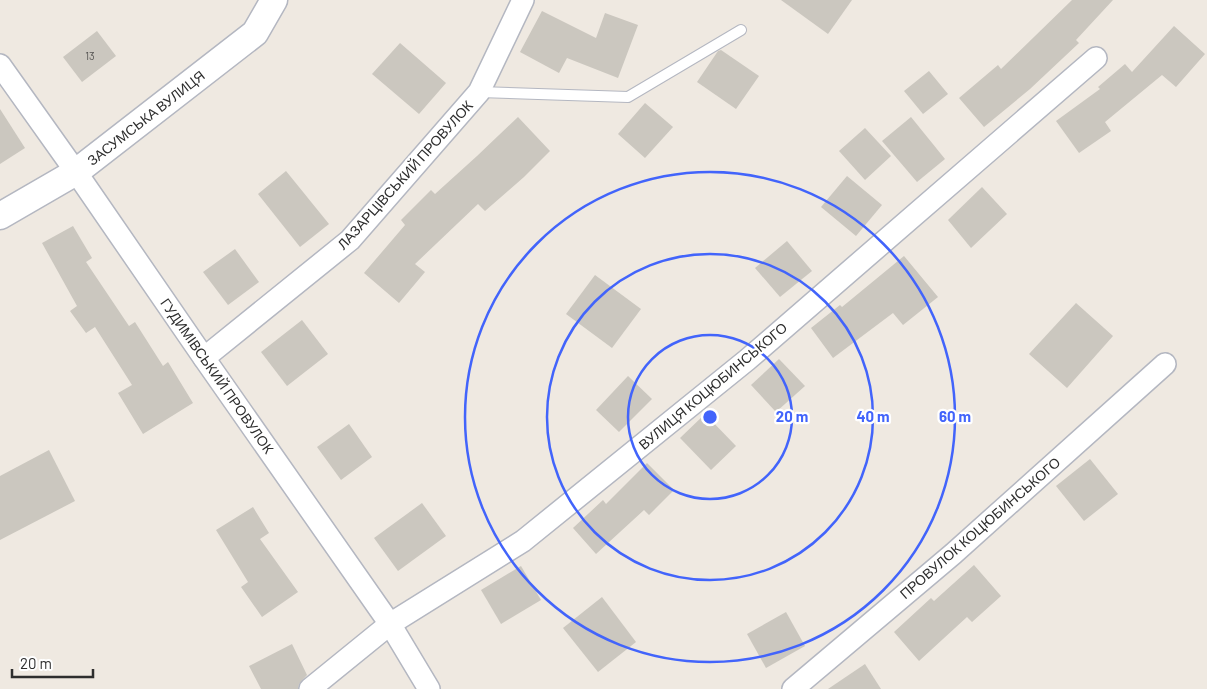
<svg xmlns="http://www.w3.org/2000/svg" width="1207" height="689" viewBox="0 0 1207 689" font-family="Barlow,sans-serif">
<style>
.building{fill:#cbc7bf}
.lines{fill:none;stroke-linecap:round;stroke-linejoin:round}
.service-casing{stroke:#b4b7c1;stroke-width:12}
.minor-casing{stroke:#b4b7c1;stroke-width:24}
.tertiary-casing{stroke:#b4b7c1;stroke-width:29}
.service{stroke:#fff;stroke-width:10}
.minor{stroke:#fff;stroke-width:21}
.tertiary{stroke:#fff;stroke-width:26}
.ring{fill:none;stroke:#4264fb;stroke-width:2.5}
.labels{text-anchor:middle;stroke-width:4.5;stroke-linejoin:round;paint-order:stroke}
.number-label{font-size:11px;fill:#555452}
.street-label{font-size:14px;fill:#2e2e2e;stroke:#fff}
.centre{fill:#4264fb;stroke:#fff;stroke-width:2.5}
.ring-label{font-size:15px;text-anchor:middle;font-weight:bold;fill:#4264fb;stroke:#fff;stroke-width:4.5;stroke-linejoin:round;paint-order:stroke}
</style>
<rect width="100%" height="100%" fill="#efe9e1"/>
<!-- building -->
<g class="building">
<path d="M781 0H852L828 34Z"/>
<path d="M1072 0H1113L1076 40 1079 43 1030 89 984 127 959 98 998 65 1001 69Z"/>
<path d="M542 11 596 38 605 13 638 25 618 78 567 58 559 73 520 52Z"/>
<path d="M1174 26 1205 54 1176 87 1162 75 1105 122 1111 131 1079 153 1056 121 1100 89 1098 87 1125 64 1132 72Z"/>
<path d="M97 31 116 56 82 82 63 57Z"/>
<path d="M400 43 446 83 419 114 372 74Z"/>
<path d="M721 50 759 76 736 109 697 82 718 51Z"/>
<path d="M929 71 948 94 923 114 904 91Z"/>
<path d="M645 103 673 127 645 158 618 134Z"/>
<path d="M0 109 25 148 0 164Z"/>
<path d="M518 117 550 151 524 177 485 211 478 204 415 264 425 272 399 303 364 273 405 225 401 220 431 190 435 194 477 156Z"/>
<path d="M911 117 945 159 917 182 882 141Z"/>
<path d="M865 128 891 156 865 180 839 151Z"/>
<path d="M286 171 329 224 300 247 258 194Z"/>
<path d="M847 176 882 205 856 236 821 207Z"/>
<path d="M982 187 1007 214 971 248 948 220Z"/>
<path d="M73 226 92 258 86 262 129 326 135 322 163 366 168 362 193 403 143 434 118 393 132 385 95 327 86 333 70 311 77 306 42 243Z"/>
<path d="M787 241 812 271 780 297 755 268Z"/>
<path d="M235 249 259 282 228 305 203 272Z"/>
<path d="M904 256 938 297 903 325 893 313 833 358 811 328 840 305 842 307Z"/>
<path d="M595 275 641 309 612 348 566 314Z"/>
<path d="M1076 303 1113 336 1067 388 1029 354Z"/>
<path d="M302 320 328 354 287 386 261 352Z"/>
<path d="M779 359 805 386 776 412 751 385Z"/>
<path d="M628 376 652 399 619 432 596 410Z"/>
<path d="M705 414 736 446 711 470 680 438Z"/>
<path d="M349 424 372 457 341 480 317 447Z"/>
<path d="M49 450 75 501 0 540V476Z"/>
<path d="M1090 459 1118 494 1084 521 1056 486Z"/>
<path d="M647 463 674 490 649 515 644 510 596 554 573 528 603 500 606 504Z"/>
<path d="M422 503 446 536 398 571 374 538Z"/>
<path d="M253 507 269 533 260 539 298 592 262 617 241 587 248 582 216 530Z"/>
<path d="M974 565 1001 596 972 622 967 617 919 661 894 632 931 598 934 601Z"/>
<path d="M521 566 541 600 501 624 481 590Z"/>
<path d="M602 597 636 642 598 672 563 628Z"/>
<path d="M786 612 805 646 766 668 747 634Z"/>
<path d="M292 644 307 675 299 684 298 689H261L249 666Z"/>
<path d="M865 664 881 689H828Z"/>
</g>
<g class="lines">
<!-- service casing -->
<g class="service-casing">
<path id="service" d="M479 92 628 97 741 30"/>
</g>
<!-- minor casing -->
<g class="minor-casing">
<g id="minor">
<path d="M0 65 76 172 204 358 390 624 429 689"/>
<path d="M204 358 350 240 479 92 523 0"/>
<path d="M310 689 390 624 523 541 747 360 1096 58"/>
<path d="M793 689 953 554 1165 364"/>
</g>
</g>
<!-- tertiary casing -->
<g class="tertiary-casing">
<path id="tertiary" d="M0 216 76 172 255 33 274 0"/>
</g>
<!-- service -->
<use href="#service" class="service"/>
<!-- minor -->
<use href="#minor" class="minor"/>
<!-- tertiary -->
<use href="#tertiary" class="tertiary"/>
</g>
<!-- distance rings -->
<g class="ring">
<circle cx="710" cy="417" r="82"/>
<circle cx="710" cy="417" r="163"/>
<circle cx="710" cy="417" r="245"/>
</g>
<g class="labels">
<!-- number labels -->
<g class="number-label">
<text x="90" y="60">13</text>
</g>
<!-- street labels -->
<g class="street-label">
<text transform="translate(146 118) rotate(-38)" y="5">ЗАСУМСЬКА ВУЛИЦЯ</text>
<text transform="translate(405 175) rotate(-48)" y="5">ЛАЗАРЦІВСЬКИЙ ПРОВУЛОК</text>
<text transform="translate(217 376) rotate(55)" y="5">ГУДИМІВСЬКИЙ ПРОВУЛОК</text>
<text transform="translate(713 386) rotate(-40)" y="5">ВУЛИЦЯ КОЦЮБИНСЬКОГО</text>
<text transform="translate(980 528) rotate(-41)" y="5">ПРОВУЛОК КОЦЮБИНСЬКОГО</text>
</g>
</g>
<circle cx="710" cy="417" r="8" class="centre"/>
<g class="ring-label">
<text x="792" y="422">20 m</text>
<text x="873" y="422">40 m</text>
<text x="955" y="422">60 m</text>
</g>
<!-- scale -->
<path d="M12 669v8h81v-8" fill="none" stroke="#2e2e2e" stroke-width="2.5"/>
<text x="20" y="669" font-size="15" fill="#2e2e2e" stroke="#ffffff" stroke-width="4" paint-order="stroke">20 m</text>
</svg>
